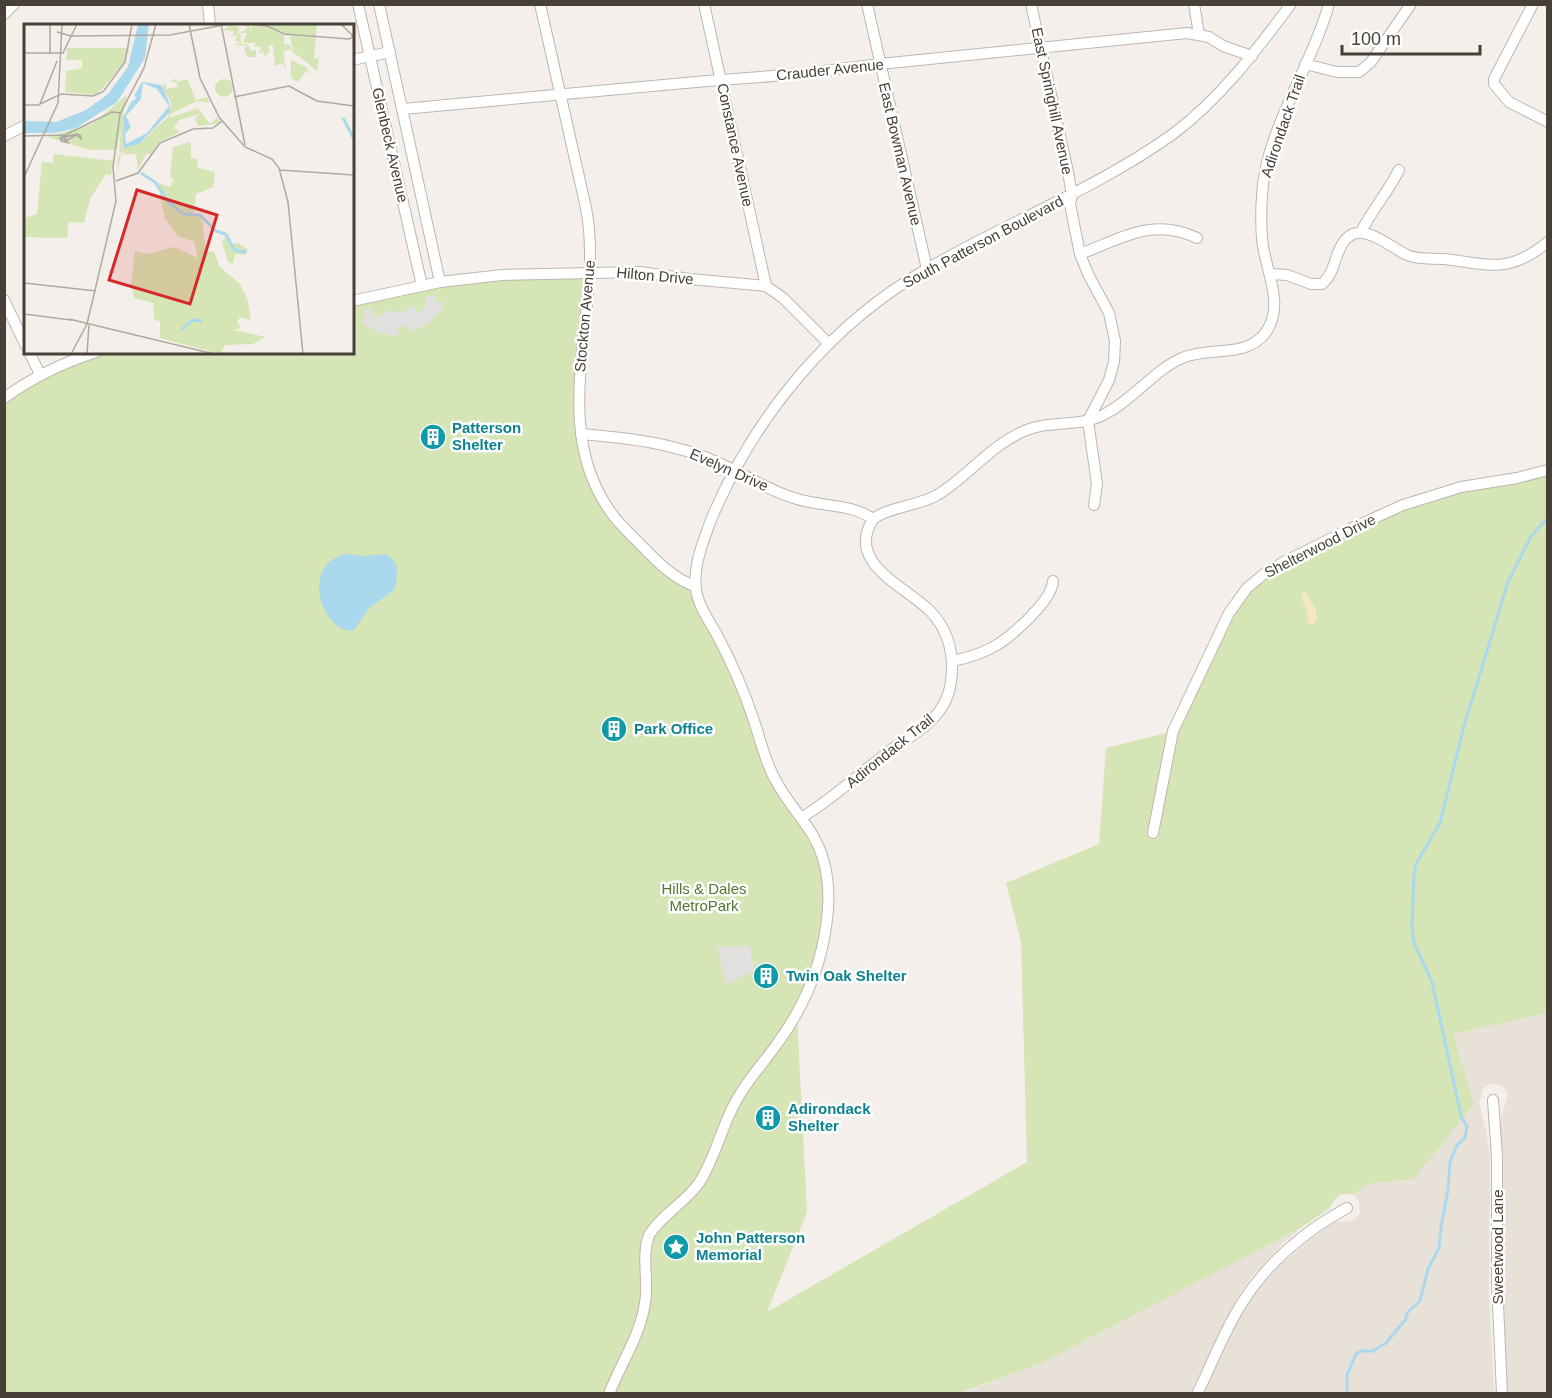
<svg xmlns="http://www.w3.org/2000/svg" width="1552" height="1398" viewBox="0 0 1552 1398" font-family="Arial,sans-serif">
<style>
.residential{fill:#e7e1d8}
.green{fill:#d5e5b5}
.sand{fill:#f5e7c8}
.parking{fill:#e2e0de}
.water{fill:#aad8ec}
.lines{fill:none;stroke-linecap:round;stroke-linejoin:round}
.stream{stroke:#aad8ec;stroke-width:3}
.street-casing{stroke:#bfb6ad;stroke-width:12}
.street{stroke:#fff;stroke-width:10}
.labels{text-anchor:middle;stroke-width:5;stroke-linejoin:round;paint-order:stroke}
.street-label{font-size:15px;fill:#474038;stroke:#fff}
.culture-label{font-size:15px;font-weight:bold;fill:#0d838f;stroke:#fff;text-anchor:start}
.park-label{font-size:15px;fill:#51762f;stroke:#fff}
.inset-river{fill:none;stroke:#aad8ec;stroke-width:3}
.inset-road{fill:none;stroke:#afa9a3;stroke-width:1.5}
.view{fill:#d62828;fill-opacity:0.15;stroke:#d62828;stroke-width:3}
.inset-edge{fill:none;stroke:#474038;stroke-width:3}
</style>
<rect width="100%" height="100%" fill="#f4efea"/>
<!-- residential -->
<g class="residential">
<path d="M1547 1013V1393H1507L1502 1296 1503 1181 1499 1124 1508 1095 1502 1085 1496 1084 1488 1085 1483 1089 1479 1103 1486 1130 1490 1157 1489 1296 1494 1393 1204 1394 1237 1322 1250 1301 1276 1269 1314 1236 1335 1222 1351 1221 1360 1214 1359 1201 1354 1194 1368 1184 1414 1179 1453 1034Z"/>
<path d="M1302 1227 1283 1243 1254 1274 1239 1295 1190 1393 959 1394 1042 1363Z"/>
</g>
<!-- green -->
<path class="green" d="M590 273 579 417 593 480 643 547 695 586 730 659 767 763 818 844 828 913 797 1015 807 1212 767 1312 1027 1162 1021 942 1006 883 1099 844 1106 748 1174 731 1218 634 1254 582 1403 505 1547 470V1013L1453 1034 1474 1104 1414 1179 1368 1184 1354 1194H1341L1334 1200 1329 1209 1302 1227 1232 1264 1042 1363 959 1393H5L4 398 96 353 352 352 353 301 440 282Z"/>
<!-- sand -->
<path class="sand" d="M1305 592 1316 609 1317 620 1312 624 1308 623 1307 610 1303 602 1301 594Z"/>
<!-- parking -->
<g class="parking">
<path d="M435 295V302H444L440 311 430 322 413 332 406 325 397 329 400 335 392 336 375 331 362 322 365 315 364 308H370L372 313 379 318 386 310 395 312 406 311 413 305 417 313H419L426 306V297Z"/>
<path d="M750 946 754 970 726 985 717 947Z"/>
</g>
<!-- water -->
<path class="water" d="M345 554 365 556 386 554 392 559 396 564 397 574 396 585 393 591 370 607 353 631C321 632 300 565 345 554Z"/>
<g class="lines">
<!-- stream -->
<path class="stream" d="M1347 1394V1375L1356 1354 1361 1351H1373L1386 1343 1406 1319 1407 1313 1420 1301 1428 1269 1439 1248 1441 1227 1448 1190 1450 1162 1457 1145 1465 1138 1467 1127 1461 1116 1432 982 1414 943 1412 927 1414 875 1416 864 1440 823 1464 726 1508 582 1531 536 1548 518"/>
<!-- street casing -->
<g class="street-casing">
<g id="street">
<path d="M208 4 210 26"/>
<path d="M358 4 422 286"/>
<path d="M379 4 440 282"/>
<path d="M540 4 586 208C605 306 547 418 608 508 615 520 625 529 635 539 653 557 671 578 695 586"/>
<path d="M704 4 766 286"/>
<path d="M867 4 927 269"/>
<path d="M1031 4 1068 172 1072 195 1070 204 1080 254 1088 274 1109 313 1115 341 1114 362 1109 380 1088 421 1097 484 1094 505"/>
<path d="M1194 4 1199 34"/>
<path d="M1533 4 1494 79V84L1509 102 1548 122"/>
<path d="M4 14 14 4"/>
<path d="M352 60 390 52"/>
<path d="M1305 64 1337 72H1359L1371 62 1411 4"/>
<path d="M403 109 707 81 800 74 880 64 1187 33 1209 37 1223 46 1252 56"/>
<path d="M4 136 26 125"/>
<path d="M1361 232C1372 210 1388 192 1399 170"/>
<path d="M1080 254C1123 238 1153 217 1197 238"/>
<path d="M1271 274 1287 275 1311 284H1322C1338 271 1334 243 1353 234 1368 227 1394 249 1407 255 1419 260 1431 258 1444 259 1490 264 1507 275 1548 242"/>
<path d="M4 300 26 346"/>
<path d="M352 301 440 282 502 275 640 272 690 279 766 286 783 298 829 344"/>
<path d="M29 352 40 374"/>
<path d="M4 398C33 377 62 363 96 352"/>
<path d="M581 434C629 438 675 443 719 463 745 474 767 490 794 498 819 507 851 503 873 519"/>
<path d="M952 661C968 658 986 652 1000 643 1016 632 1052 600 1053 581"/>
<path d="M801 818C832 799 858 775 887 753 905 739 930 727 942 707 950 695 952 681 952 667 952 647 945 627 931 612 909 588 846 565 872 521 879 509 922 505 937 495 969 476 988 447 1024 431 1052 419 1080 428 1105 414 1134 399 1153 371 1182 358 1209 346 1247 359 1266 332 1286 303 1264 269 1262 238 1261 225 1261 210 1262 196 1265 131 1312 66 1329 4"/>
<path d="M1153 833 1173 731 1229 613 1247 588 1265 573 1282 563 1348 530 1403 505 1461 487 1517 478 1548 470"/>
<path d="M1493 1100 1497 1158V1282L1502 1394"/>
<path d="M609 1394C621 1363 640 1336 645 1303 649 1281 641 1257 649 1235 662 1214 685 1203 699 1183 715 1159 721 1128 735 1103 746 1081 763 1064 777 1044 802 1010 820 969 826 927 831 895 829 862 812 834 801 816 786 800 776 781 765 762 761 741 754 721 744 690 731 661 716 633 708 619 698 605 696 589 693 567 703 541 711 520 754 417 830 324 927 269 1008 222 1096 189 1173 134 1220 99 1256 51 1291 4"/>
<path d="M1197 1394C1212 1364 1224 1331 1242 1303 1267 1263 1306 1230 1347 1208"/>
</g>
</g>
<!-- street -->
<use href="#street" class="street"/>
</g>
<!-- icons -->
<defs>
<g id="building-disc" transform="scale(1.35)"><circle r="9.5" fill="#0f9aa8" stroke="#fff"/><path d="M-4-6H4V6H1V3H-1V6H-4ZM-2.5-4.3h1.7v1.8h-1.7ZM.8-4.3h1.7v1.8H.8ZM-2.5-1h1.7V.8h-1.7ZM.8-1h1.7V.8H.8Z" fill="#fff"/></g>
<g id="sight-disc" transform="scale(1.35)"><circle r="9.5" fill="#0f9aa8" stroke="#fff"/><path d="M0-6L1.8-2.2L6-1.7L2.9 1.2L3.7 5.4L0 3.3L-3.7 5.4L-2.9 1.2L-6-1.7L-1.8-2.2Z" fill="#fff"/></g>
</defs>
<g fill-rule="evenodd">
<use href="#building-disc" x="433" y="437"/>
<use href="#building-disc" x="614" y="729"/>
<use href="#building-disc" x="766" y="976"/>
<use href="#building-disc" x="768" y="1118"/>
<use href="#sight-disc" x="676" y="1247"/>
</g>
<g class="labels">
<!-- street labels -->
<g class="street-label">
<text transform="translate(830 70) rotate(-6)" y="5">Crauder Avenue</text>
<text transform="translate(1052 101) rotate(78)" y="5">East Springhill Avenue</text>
<text transform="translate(1283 126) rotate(-71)" y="5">Adirondack Trail</text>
<text transform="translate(390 145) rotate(77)" y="5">Glenbeck Avenue</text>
<text transform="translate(735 145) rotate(78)" y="5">Constance Avenue</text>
<text transform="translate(900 154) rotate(77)" y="5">East Bowman Avenue</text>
<text transform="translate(983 242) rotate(-28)" y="5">South Patterson Boulevard</text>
<text transform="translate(655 276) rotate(5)" y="5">Hilton Drive</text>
<text transform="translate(585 316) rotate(-85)" y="5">Stockton Avenue</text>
<text transform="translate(729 470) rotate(24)" y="5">Evelyn Drive</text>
<text transform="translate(1320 546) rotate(-27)" y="5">Shelterwood Drive</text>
<text transform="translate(890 751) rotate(-39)" y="5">Adirondack Trail</text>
<text transform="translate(1498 1247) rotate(-90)" y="5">Sweetwood Lane</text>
</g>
<!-- culture labels -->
<g class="culture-label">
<text x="452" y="433">Patterson<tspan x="452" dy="17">Shelter</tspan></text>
<text x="634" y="734">Park Office</text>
<text x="786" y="981">Twin Oak Shelter</text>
<text x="788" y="1114">Adirondack<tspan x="788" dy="17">Shelter</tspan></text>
<text x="696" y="1243">John Patterson<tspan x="696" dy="17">Memorial</tspan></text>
</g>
<!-- park labels -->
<g class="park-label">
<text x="704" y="894">Hills &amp; Dales<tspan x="704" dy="17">MetroPark</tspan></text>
</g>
</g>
<!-- overview -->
<g transform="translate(24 24)">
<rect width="330" height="330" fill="#f4efea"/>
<path d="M208 0 215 4 214 10 224 4 219 1H225L227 6 228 1 240 2 259 11 285 13 256 9 238 0H293L290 34 295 35 293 47 269 28 266 12H260V20L266 21 267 26 271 31 265 25 259 27 262 46 259 39 251 42 249 22 245 21V29L240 32 239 27 237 29H235L237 23 229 22 233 19H219L223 9H216L217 20 225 21 226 27 232 26V33H223L220 25 224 22 210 21 216 19 213 16 212 20V11L208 12 210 7 199 6ZM43 24H100L105 25 101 38 73 71 41 68 42 47 58 44V36H42ZM267 36 282 43 285 48 288 47 284 49 282 47 274 58 267 54ZM153 54V58L163 55 172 76 183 73 186 79 173 77 147 90 145 94 174 84 186 100 193 93 196 97 193 100 174 102 171 95 176 90 155 96 150 104 156 108 136 118 126 131 123 129 114 145 112 130H97L93 153 94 132 97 129H102L95 128 98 93 100 91 102 104 98 124 115 120 144 93 147 78 138 64 141 58 142 65 154 63 152 58H145ZM191 64a9 9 0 1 1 18 0a9 9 0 1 1-18 0ZM103 71 93 126H65L24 113 68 100ZM167 118V134L173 135 174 144 191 148 189 163 172 170 170 190 178 195 182 227 190 228 196 243 216 260 224 277 227 296 216 293 213 298 217 304 210 306 242 313 229 320 201 321 196 330 136 314V297L130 296 129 279 110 274 107 259 111 227 123 230 150 223 174 234 170 217 154 213 141 194 135 167V159L146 163 150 155 146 153 149 123ZM30 130 90 137 87 151 82 150 66 175 60 199 45 198 43 214 0 213V194L13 190 18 138 29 139ZM195 207 203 209 207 220 214 219 224 226 221 231 211 230 209 240 204 238 198 218 202 211Z" fill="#d5e5b5"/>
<path d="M114 0H125L121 34 93 78 52 104 31 109H0V97L32 98 62 86 84 70 104 43ZM118 58 137 61 145 78 146 88 115 120 99 124 100 92 107 78 113 74 110 72ZM119 59 133 65 145 82 123 109 102 120 101 110 107 103 102 92 117 75Z" fill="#aad8ec" fill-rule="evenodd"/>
<path class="inset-river" d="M319 94 330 115M117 149 131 158 145 179 160 190 176 191 192 207 201 210M202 210 210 226 222 228M157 306 168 296 178 297"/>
<path class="inset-road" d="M26 0V30M165 0 176 54 195 93 221 123 248 135 255 144 264 178 279 330M197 0 221 121M227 0 243 2 260 10 325 15 330 12M317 0 330 13M33 8 47 12 146 11 205 0M0 29H39L53 0M210 73 265 62 293 77 330 82M16 80 33 37M0 81H14L37 70 69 72 79 68 101 38 108 0M0 112 41 111 88 88 97 89M40 116 45 119 37 117 36 114 38 113 53 110 57 112V115L53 111H52L45 112 41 114 38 113 37 115 44 116 52 111M256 146 330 151M0 153 34 79 38 0M92 157 114 149 136 119 169 105 189 104 198 97M0 259 72 267M0 290 47 296M45 295 190 330M47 330 63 300 92 177 89 143 96 90 120 44 132 0M63 330 65 301"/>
<path class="view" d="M113 166 193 191 166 280 85 256Z"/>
<rect width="330" height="330" class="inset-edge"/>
</g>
<!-- border -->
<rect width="1552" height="1398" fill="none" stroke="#474038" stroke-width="12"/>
<!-- scale -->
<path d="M1342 45v9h138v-9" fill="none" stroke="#474038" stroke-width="3"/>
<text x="1351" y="45" font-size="18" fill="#474038" stroke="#ffffff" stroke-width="4.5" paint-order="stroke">100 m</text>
</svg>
